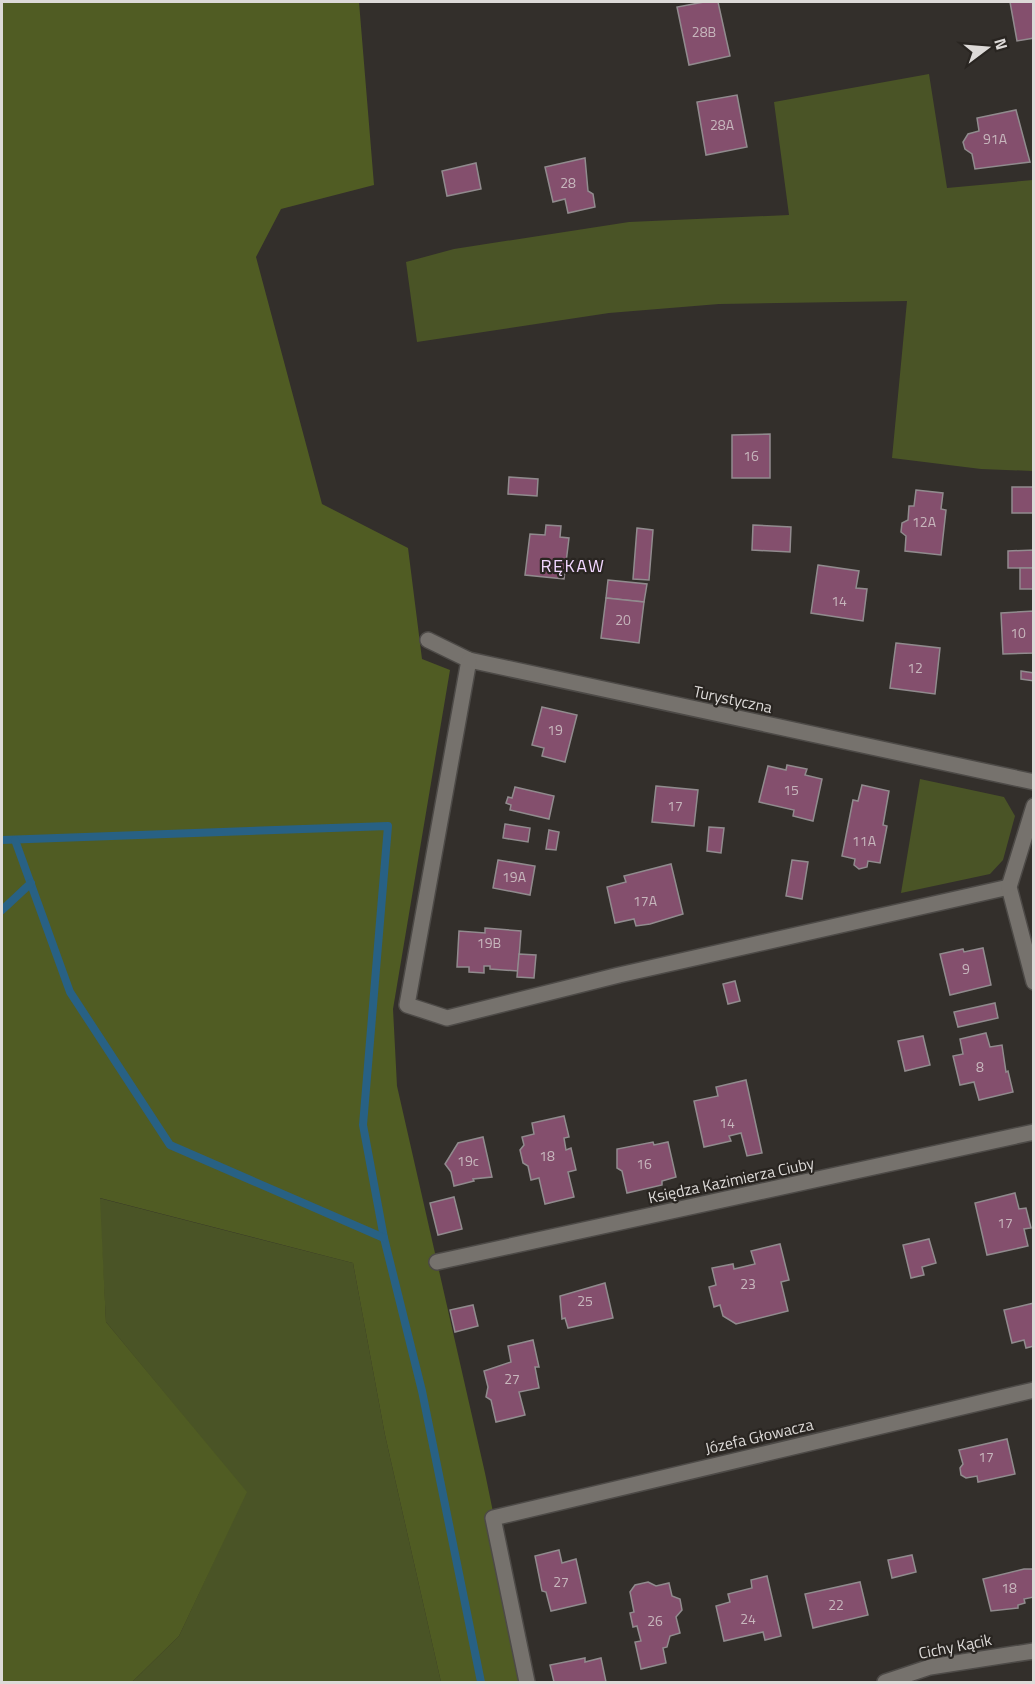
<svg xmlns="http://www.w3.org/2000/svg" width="1035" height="1684" viewBox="0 0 1035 1684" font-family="'Titillium Web',sans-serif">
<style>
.green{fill:#4a5426}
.forest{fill:#505c23}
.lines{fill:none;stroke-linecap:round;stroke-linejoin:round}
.stream{stroke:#286184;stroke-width:8}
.building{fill:#844f6d;stroke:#918b8e;stroke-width:1.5}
.minor-casing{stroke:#4d4a47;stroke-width:18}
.minor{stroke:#76726d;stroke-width:15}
.labels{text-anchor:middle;stroke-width:4.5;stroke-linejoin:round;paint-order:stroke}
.number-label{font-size:14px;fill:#c7b7bd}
.street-label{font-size:16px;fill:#dddad8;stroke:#292521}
.neighbourhood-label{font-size:18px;letter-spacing:1.5px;fill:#f1d7ff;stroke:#292521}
</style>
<rect width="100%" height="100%" fill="#332f2b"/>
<!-- green -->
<g class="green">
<path d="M929 74 947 188 1033 180V471L981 469 892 458 907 301 719 304 609 313 417 342 406 262 454 249 629 222 789 215 774 102Z"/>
<path d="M920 779 1004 797 1015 816 1003 860 990 874 901 893Z"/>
<path d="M99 1198 353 1263 385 1435 441 1682H132L179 1636 246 1492 106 1322Z"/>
</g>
<!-- forest -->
<path class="forest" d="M2 2H359L374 185 281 209 256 257 322 504 408 548 422 659 450 670 393 1009 397 1086 485 1473 528 1682H441L385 1435 353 1263 100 1198 106 1322 247 1492 179 1636 132 1682H2Z"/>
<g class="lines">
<!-- stream -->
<g class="stream">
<path d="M2 840 388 826 363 1125 384 1238 422 1391 481 1682"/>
<path d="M15 840 70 992 170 1145 384 1238"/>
<path d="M2 910 31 883"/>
</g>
</g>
<!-- building -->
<g class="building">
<path d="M704 2H718L730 56 689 65 677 7Z"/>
<path d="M1010 2H1034V38L1017 41Z"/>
<path d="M737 95 747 147 706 155 697 102Z"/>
<path d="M1016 110 1030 162 975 169 972 154 965 149 963 142 968 134 979 131 977 118Z"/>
<path d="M585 158 588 191 593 194 595 207 568 213 565 199 553 202 545 167Z"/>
<path d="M476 163 481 189 447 196 442 171Z"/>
<path d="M770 434V478H732V435Z"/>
<path d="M509 477 538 479 537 496 508 494Z"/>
<rect x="1012" y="487" width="22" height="26"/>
<path d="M916 490 943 493 941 509 946 510 941 555 905 551 906 536 901 532 902 523 908 520 909 506H914Z"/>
<path d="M546 525 561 526 560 537 569 538 564 579 525 575 530 534 545 535Z"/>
<path d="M753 525 791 527 790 552 752 550Z"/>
<path d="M637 528 653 530 649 580 633 579Z"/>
<path d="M1034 550V568H1008V551Z"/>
<path d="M818 565 859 571 856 588 867 589 863 621 811 613Z"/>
<rect x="1020" y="568" width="14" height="21"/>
<path d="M608 580 647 584 644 602 606 598Z"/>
<path d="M606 598 644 602 639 643 601 638Z"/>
<path d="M1034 611V653L1003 654 1001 613Z"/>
<path d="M896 643 940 648 935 694 890 688Z"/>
<path d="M1021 671 1034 673V681L1021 679Z"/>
<path d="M542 707 577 715 565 762 542 756 544 748 532 745Z"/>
<path d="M787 765 807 769 805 775 822 779 813 821 793 816 794 810 759 802 768 766 786 770Z"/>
<path d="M862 785 889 791 883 825 887 826 880 863 868 861 867 867 859 869 854 865 855 859 842 856 853 800 858 801Z"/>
<path d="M656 786 698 790 694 826 652 822Z"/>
<path d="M515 787 554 796 549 819 510 810 511 805 506 803 508 797 512 798Z"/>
<path d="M505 824 530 828 528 842 503 838Z"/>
<path d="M709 827 724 828 721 853 707 851Z"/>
<path d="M549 830 559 832 556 850 546 849Z"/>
<path d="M498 860 535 866 530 895 493 888Z"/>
<path d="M792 860 808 862 802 899 786 896Z"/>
<path d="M671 864 683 914 650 924 636 926 634 919 615 923 607 887 626 882 624 876Z"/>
<path d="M485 928 521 931 518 971 490 969V966H484V973L469 972V967H457L459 931 485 933Z"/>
<path d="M983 948 991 985 950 995 940 954 963 949 964 952Z"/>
<path d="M519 954 536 955 534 978 517 977Z"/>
<path d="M735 981 740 1001 728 1004 723 984Z"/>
<path d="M995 1003 998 1018 958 1027 954 1012Z"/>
<path d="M986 1033 990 1047 1002 1045 1006 1072 1008 1071 1013 1092 979 1100 974 1082 960 1085 953 1056 963 1054 960 1039Z"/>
<path d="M923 1036 930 1065 905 1071 898 1041Z"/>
<path d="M746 1080 762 1153 747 1156 741 1133 729 1136 731 1141 704 1147 694 1101 718 1096 716 1087Z"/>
<path d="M564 1116 569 1137 564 1138 566 1150 571 1148 576 1170 568 1172 574 1197 545 1204 539 1178 531 1180 528 1166 523 1163 520 1150 524 1145 522 1137 534 1134 532 1123Z"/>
<path d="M483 1137 492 1177 473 1179 474 1181 454 1186 451 1172 445 1164 458 1143Z"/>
<path d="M653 1142 654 1145 668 1142 676 1177 662 1181V1185L627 1193 622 1171 617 1168V1149Z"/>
<path d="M1015 1193 1019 1209 1026 1208 1031 1228 1024 1229 1028 1246 987 1255 975 1203Z"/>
<path d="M454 1197 462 1229 438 1235 430 1203Z"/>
<path d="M929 1239 936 1263 922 1267 924 1275 911 1278 903 1245Z"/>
<path d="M780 1244 789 1280 781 1282 788 1311 736 1324 723 1316 720 1305 714 1307 709 1287 716 1285 712 1268 733 1264 734 1269 755 1264 751 1251Z"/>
<path d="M605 1283 613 1318 568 1328 565 1318 562 1319 560 1296Z"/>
<path d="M1034 1303V1346L1026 1348 1024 1340 1012 1343 1004 1310Z"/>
<path d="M473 1305 478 1326 455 1332 450 1310Z"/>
<path d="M533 1340 539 1367H535L539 1388 519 1392 525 1415 496 1422 491 1400 486 1397 488 1387 484 1371 511 1362 508 1346Z"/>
<path d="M1007 1439 1015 1474 978 1482 977 1476 966 1478 961 1475 960 1468 963 1464 959 1450Z"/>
<path d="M559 1550 562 1563 576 1559 586 1603 551 1611 546 1592 542 1591 535 1556Z"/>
<path d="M912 1555 916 1572 892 1578 888 1560Z"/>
<path d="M1024 1569H1034V1597L1024 1599 1025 1603 1018 1605V1608L991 1611 983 1579Z"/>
<path d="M767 1576 781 1636 765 1640 763 1632 724 1641 716 1606 730 1602 728 1594 752 1588 751 1580Z"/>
<path d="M648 1582 656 1586 669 1583 672 1596 680 1599 682 1610 676 1617 680 1633 670 1636 667 1647 663 1648 666 1663 641 1669 635 1642 641 1641 637 1626 633 1627 630 1613 634 1612 630 1592 635 1585Z"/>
<path d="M860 1582 868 1615 813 1628 805 1594Z"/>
<path d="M585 1658V1662L601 1658 606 1682H554L550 1665Z"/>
</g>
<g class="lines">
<!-- minor casing -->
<g class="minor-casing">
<g id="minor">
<path d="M428 640 469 660 1034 782"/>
<path d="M469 660 407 1005 447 1018 619 975 1009 887"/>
<path d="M1034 806 1009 887 1034 982"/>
<path d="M437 1262 1034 1132"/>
<path d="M527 1682 493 1518 1034 1390"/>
<path d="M885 1682 930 1667 1034 1651"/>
</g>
</g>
<!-- minor -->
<use href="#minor" class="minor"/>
</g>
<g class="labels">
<!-- number labels -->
<g class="number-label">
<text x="704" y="37">28B</text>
<text x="722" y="130">28A</text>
<text x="995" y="144">91A</text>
<text x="568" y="188">28</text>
<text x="751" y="461">16</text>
<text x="924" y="527">12A</text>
<text x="839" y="606">14</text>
<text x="623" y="625">20</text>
<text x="1018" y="638">10</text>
<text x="915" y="673">12</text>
<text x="555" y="735">19</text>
<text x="791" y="795">15</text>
<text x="675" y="811">17</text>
<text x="864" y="846">11A</text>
<text x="514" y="882">19A</text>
<text x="645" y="906">17A</text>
<text x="489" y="948">19B</text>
<text x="966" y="974">9</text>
<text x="980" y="1072">8</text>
<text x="727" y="1128">14</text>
<text x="547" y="1161">18</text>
<text x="468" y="1166">19c</text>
<text x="644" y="1169">16</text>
<text x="1005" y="1228">17</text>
<text x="748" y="1289">23</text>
<text x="585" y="1306">25</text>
<text x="512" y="1384">27</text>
<text x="986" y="1462">17</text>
<text x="561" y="1587">27</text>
<text x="1009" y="1593">18</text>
<text x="836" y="1610">22</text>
<text x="748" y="1624">24</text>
<text x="655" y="1626">26</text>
</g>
<!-- street labels -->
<g class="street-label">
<text transform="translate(733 699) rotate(12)" y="6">Turystyczna</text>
<text transform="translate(731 1180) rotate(-12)" y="6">Księdza Kazimierza Ciuby</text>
<text transform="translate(759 1436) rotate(-13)" y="6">Józefa Głowacza</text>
<text transform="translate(955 1646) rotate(-11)" y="6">Cichy Kącik</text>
</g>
<!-- neighbourhood labels -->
<g class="neighbourhood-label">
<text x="573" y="572">RĘKAW</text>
</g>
</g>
<!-- border -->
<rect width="1035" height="1684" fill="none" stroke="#dddad8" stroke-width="6"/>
<!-- north arrow -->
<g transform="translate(987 48) rotate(74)" stroke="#292521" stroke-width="4.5" paint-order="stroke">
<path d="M0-4.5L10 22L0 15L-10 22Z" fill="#dddad8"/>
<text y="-9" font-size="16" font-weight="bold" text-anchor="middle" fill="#dddad8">N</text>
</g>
</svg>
